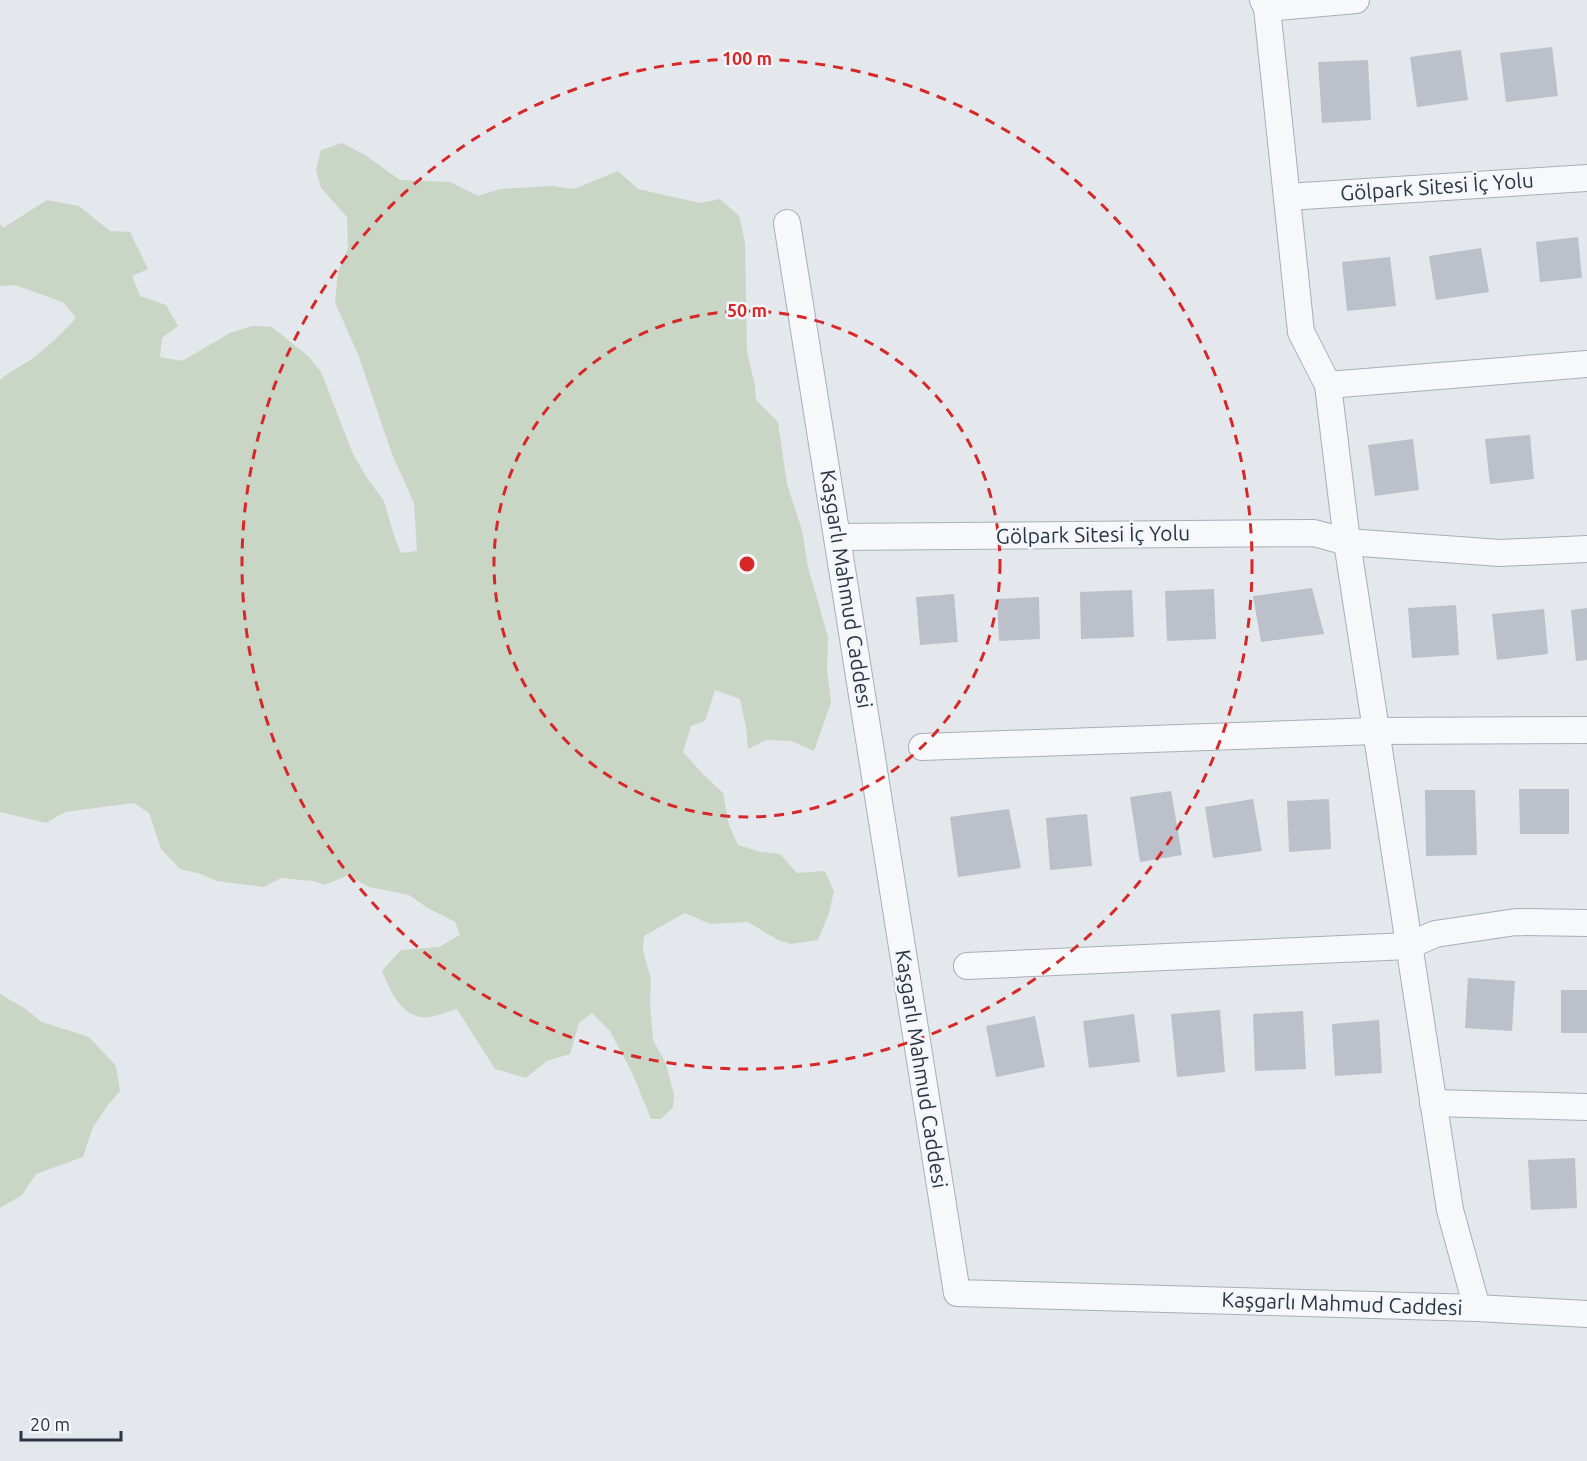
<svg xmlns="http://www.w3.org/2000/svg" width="1587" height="1461" viewBox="0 0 1587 1461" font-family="Ubuntu,sans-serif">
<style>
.green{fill:#c9d6c5}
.building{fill:#bbc0ca}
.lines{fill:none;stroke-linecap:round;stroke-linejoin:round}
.street-casing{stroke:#a9aeb7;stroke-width:28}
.street{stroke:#f7f8fa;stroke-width:26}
.ring{fill:none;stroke:#d62828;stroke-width:3;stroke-dasharray:10 8}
.labels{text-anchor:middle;stroke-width:5;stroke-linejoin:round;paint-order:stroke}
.street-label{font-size:21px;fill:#2b3445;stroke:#f4f6f9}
.centre{fill:#d62828;stroke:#f4f6f9;stroke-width:3}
.ring-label{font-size:18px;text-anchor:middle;font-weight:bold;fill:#d62828;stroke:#f4f6f9;stroke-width:5;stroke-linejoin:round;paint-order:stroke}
</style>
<rect width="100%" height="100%" fill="#e4e7ec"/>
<!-- green -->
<g class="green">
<path d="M342 143 365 155 400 180 450 182 478 196 500 189 553 186 574 189 618 171 638 189 700 203 720 199 739 216 745 242 747 352 755 386 756 400 778 422 787 484 802 530 808 567 828 637 827 671 831 702 814 751 791 741 766 740 748 749 746 727 740 699 715 690 705 721 691 726 683 752 703 774 723 793 729 825 738 845 761 852 780 854 797 873 825 871 834 891 829 913 818 940 791 944 778 940 748 922 710 924 685 913 644 936 643 950 651 980 650 1002 653 1040 666 1064 674 1095 673 1107 661 1119H651L633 1075 610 1031 592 1013 579 1023 570 1054 547 1061 526 1078 495 1069 457 1009C448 1011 438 1016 429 1017 402 1020 391 992 382 971L401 950 439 947 460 935 455 922 426 907 409 895 369 887 348 875 325 885 313 881 281 878 264 887 216 881 201 874 180 869 161 849 149 813 134 803 65 812 46 823 0 812V380C10 371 22 366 33 358 49 346 63 332 76 318L64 303 46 296 15 285 0 286V224L3 228 47 200 79 206 110 231 130 232 148 269 132 276 140 296 166 305 178 326 162 338 160 357 182 361 230 333 252 326 272 327 308 356 321 372 353 454 367 478 384 501 394 536 401 553 417 551 414 503 392 454 359 357 335 302 338 272 348 248 347 217 321 188 316 170 321 150Z"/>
<path d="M0 994 24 1008 42 1022 89 1037 116 1066 120 1091 108 1105 93 1127 83 1157 36 1174 22 1195 0 1208Z"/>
</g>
<!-- building -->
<g class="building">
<path d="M1552 47 1558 96 1506 102 1500 53Z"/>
<path d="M1461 50 1468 100 1417 107 1410 57Z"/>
<path d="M1368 60 1371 120 1322 123 1318 62Z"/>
<path d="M1578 237 1582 278 1540 282 1536 242Z"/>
<path d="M1481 248 1489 292 1436 300 1429 256Z"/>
<path d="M1390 257 1396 306 1347 311 1342 262Z"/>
<path d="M1530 435 1534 479 1490 484 1485 439Z"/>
<path d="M1413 439 1419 490 1375 496 1368 445Z"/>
<path d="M1312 588 1324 634 1261 642 1253 596Z"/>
<path d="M1214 589 1216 639 1167 641 1165 591Z"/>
<path d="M1132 590 1134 637 1081 639 1080 592Z"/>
<path d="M954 594 958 642 920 645 916 597Z"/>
<path d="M1039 597 1040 639 999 641 997 599Z"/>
<path d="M1456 605 1459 655 1412 658 1408 608Z"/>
<path d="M1587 608V660L1576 661 1571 610Z"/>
<path d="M1544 609 1548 654 1497 660 1492 614Z"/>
<path d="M1519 789H1569V834H1520Z"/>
<path d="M1425 790H1475L1477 855 1426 856Z"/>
<path d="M1171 791 1182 855 1140 862 1130 797Z"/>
<path d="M1253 799 1262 851 1213 858 1205 807Z"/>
<path d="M1329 799 1331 849 1289 852 1287 801Z"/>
<path d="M1009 809 1021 868 958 877 950 817Z"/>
<path d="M1087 814 1092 866 1050 870 1046 818Z"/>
<path d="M1468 978 1515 981 1512 1031 1465 1028Z"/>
<rect x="1561" y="990" width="26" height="43"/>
<path d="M1220 1010 1225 1072 1177 1077 1171 1014Z"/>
<path d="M1303 1011 1306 1069 1255 1071 1253 1014Z"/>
<path d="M1134 1014 1140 1062 1089 1068 1083 1021Z"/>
<path d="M1035 1016 1045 1067 996 1077 986 1026Z"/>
<path d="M1379 1020 1382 1073 1335 1076 1332 1024Z"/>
<path d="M1575 1158 1577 1208 1531 1210 1528 1160Z"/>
</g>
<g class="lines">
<!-- street casing -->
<g class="street-casing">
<g id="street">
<path d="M1263 0 1267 8 1356 0"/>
<path d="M1267 8 1301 332 1328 385 1587 364"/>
<path d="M1287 197 1587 178"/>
<path d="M787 223 957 1293 1477 1308 1587 1314"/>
<path d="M1328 385 1347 542 1450 1210 1477 1308"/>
<path d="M838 537 1314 533 1347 542 1500 553 1587 549"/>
<path d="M922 747 1375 731 1587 730"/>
<path d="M967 966 1408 946 1435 934 1516 922 1587 923"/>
<path d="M1433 1103 1587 1107"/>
</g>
</g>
<!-- street -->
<use href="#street" class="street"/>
</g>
<!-- distance rings -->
<g class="ring">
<circle cx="747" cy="564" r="253"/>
<circle cx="747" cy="564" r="505"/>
</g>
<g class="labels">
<!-- street labels -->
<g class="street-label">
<text transform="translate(1437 187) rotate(-4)" y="7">Gölpark Sitesi İç Yolu</text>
<text transform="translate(1093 535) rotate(-1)" y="7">Gölpark Sitesi İç Yolu</text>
<text transform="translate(846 589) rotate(81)" y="7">Kaşgarlı Mahmud Caddesi</text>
<text transform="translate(921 1069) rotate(81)" y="7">Kaşgarlı Mahmud Caddesi</text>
<text transform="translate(1342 1304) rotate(2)" y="7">Kaşgarlı Mahmud Caddesi</text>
</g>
</g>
<circle cx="747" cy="564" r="9" class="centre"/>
<g class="ring-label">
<text x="747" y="65">100 m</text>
<text x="747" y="317">50 m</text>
</g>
<!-- scale -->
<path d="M21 1431v9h100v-9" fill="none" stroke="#2b3445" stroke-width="3"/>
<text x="30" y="1431" font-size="18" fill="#2b3445" stroke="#f4f6f9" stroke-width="4.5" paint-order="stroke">20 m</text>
</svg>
